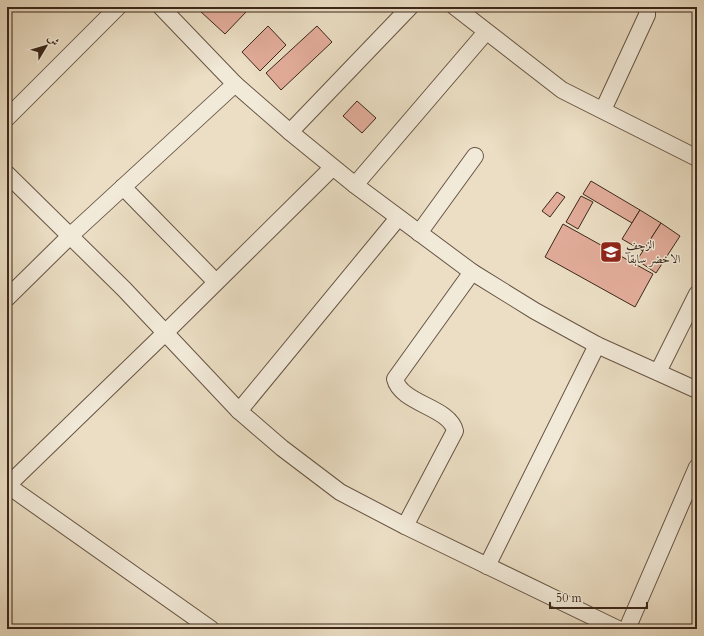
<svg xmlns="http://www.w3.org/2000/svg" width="704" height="636" viewBox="0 0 704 636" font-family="Cardo,Amiri,serif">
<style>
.building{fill:#e2ac9a;stroke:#3b2719}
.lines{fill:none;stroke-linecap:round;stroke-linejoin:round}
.minor-casing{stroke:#675544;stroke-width:18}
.minor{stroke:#f2ead9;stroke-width:16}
.labels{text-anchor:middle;stroke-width:3;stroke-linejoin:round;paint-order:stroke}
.poi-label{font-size:12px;fill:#3b2719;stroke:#f2ead9;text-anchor:start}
</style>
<rect width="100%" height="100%" fill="#ebdec4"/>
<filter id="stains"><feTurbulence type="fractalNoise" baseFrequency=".005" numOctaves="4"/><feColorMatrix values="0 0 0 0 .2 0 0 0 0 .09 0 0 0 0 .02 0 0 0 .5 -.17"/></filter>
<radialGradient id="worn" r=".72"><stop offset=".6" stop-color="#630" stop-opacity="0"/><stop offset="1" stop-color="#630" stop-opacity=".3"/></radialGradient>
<!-- building -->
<g class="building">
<path d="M204 7H241L246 12 225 34 200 11Z"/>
<path d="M268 26 286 45 260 71 242 52Z"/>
<path d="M317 26 332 42 281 90 266 73Z"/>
<path d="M357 101 376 118 362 133 343 116Z"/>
<path d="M591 181 640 210 632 223 583 194Z"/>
<path d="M557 192 565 197 550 217 542 211Z"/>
<path d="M581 196 593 202 578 229 566 222Z"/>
<path d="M640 210 661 223 643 251 622 239Z"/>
<path d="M661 223 680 236 656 273 637 260Z"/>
<path d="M563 224 653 274 635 307 545 257Z"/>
</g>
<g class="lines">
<!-- minor casing -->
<g class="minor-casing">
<g id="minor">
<path d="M161 7 235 84 290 132 355 185 472 272 535 311 597 345 697 390"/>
<path d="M455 7 562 90 697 158"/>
<path d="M603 110 647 15V7"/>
<path d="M7 118 118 7"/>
<path d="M290 132 410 7"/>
<path d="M7 174 124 289 239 411 282 448 340 492 405 526 618 629"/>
<path d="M355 185 486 32"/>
<path d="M123 187 216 282"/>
<path d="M419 233 475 156"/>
<path d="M7 298 71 235 235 84"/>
<path d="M658 372 697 294"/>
<path d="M239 411 398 218"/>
<path d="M7 485 211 629"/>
<path d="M7 486 165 333 332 168"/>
<path d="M405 526 455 431C450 407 401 404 395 379L472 272"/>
<path d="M487 566 597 345"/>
<path d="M627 629 697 467"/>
</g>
</g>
<!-- minor -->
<use href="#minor" class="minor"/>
</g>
<!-- icons -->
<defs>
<g id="school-square" transform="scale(1.15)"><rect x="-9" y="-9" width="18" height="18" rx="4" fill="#8f2418" stroke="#f2ead9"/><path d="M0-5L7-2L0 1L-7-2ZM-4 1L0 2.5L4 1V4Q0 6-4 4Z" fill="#fff"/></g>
</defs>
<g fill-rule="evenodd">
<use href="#school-square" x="611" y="252"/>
</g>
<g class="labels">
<!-- poi labels -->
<g class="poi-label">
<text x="626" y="249">الزحف<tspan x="626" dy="14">الاخضر سابقآ</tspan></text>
</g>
</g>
<!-- margin -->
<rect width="704" height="636" fill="none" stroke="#ebdec4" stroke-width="24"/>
<rect x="8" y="8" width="688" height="620" fill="none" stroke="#3b2719" stroke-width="2"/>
<rect x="12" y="12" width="680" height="612" fill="none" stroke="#3b2719"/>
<!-- north arrow -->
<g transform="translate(46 46) rotate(52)" stroke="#f2ead9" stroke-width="3" paint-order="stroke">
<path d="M0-3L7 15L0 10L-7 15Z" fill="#3b2719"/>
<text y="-6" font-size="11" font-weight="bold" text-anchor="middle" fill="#3b2719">ش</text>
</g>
<!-- scale -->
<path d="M550 602v6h97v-6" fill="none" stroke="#3b2719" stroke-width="2"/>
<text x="556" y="602" font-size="12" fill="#3b2719" stroke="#f2ead9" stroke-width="3" paint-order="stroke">50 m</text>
<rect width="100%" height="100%" filter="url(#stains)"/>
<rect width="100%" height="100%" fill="url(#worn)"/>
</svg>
